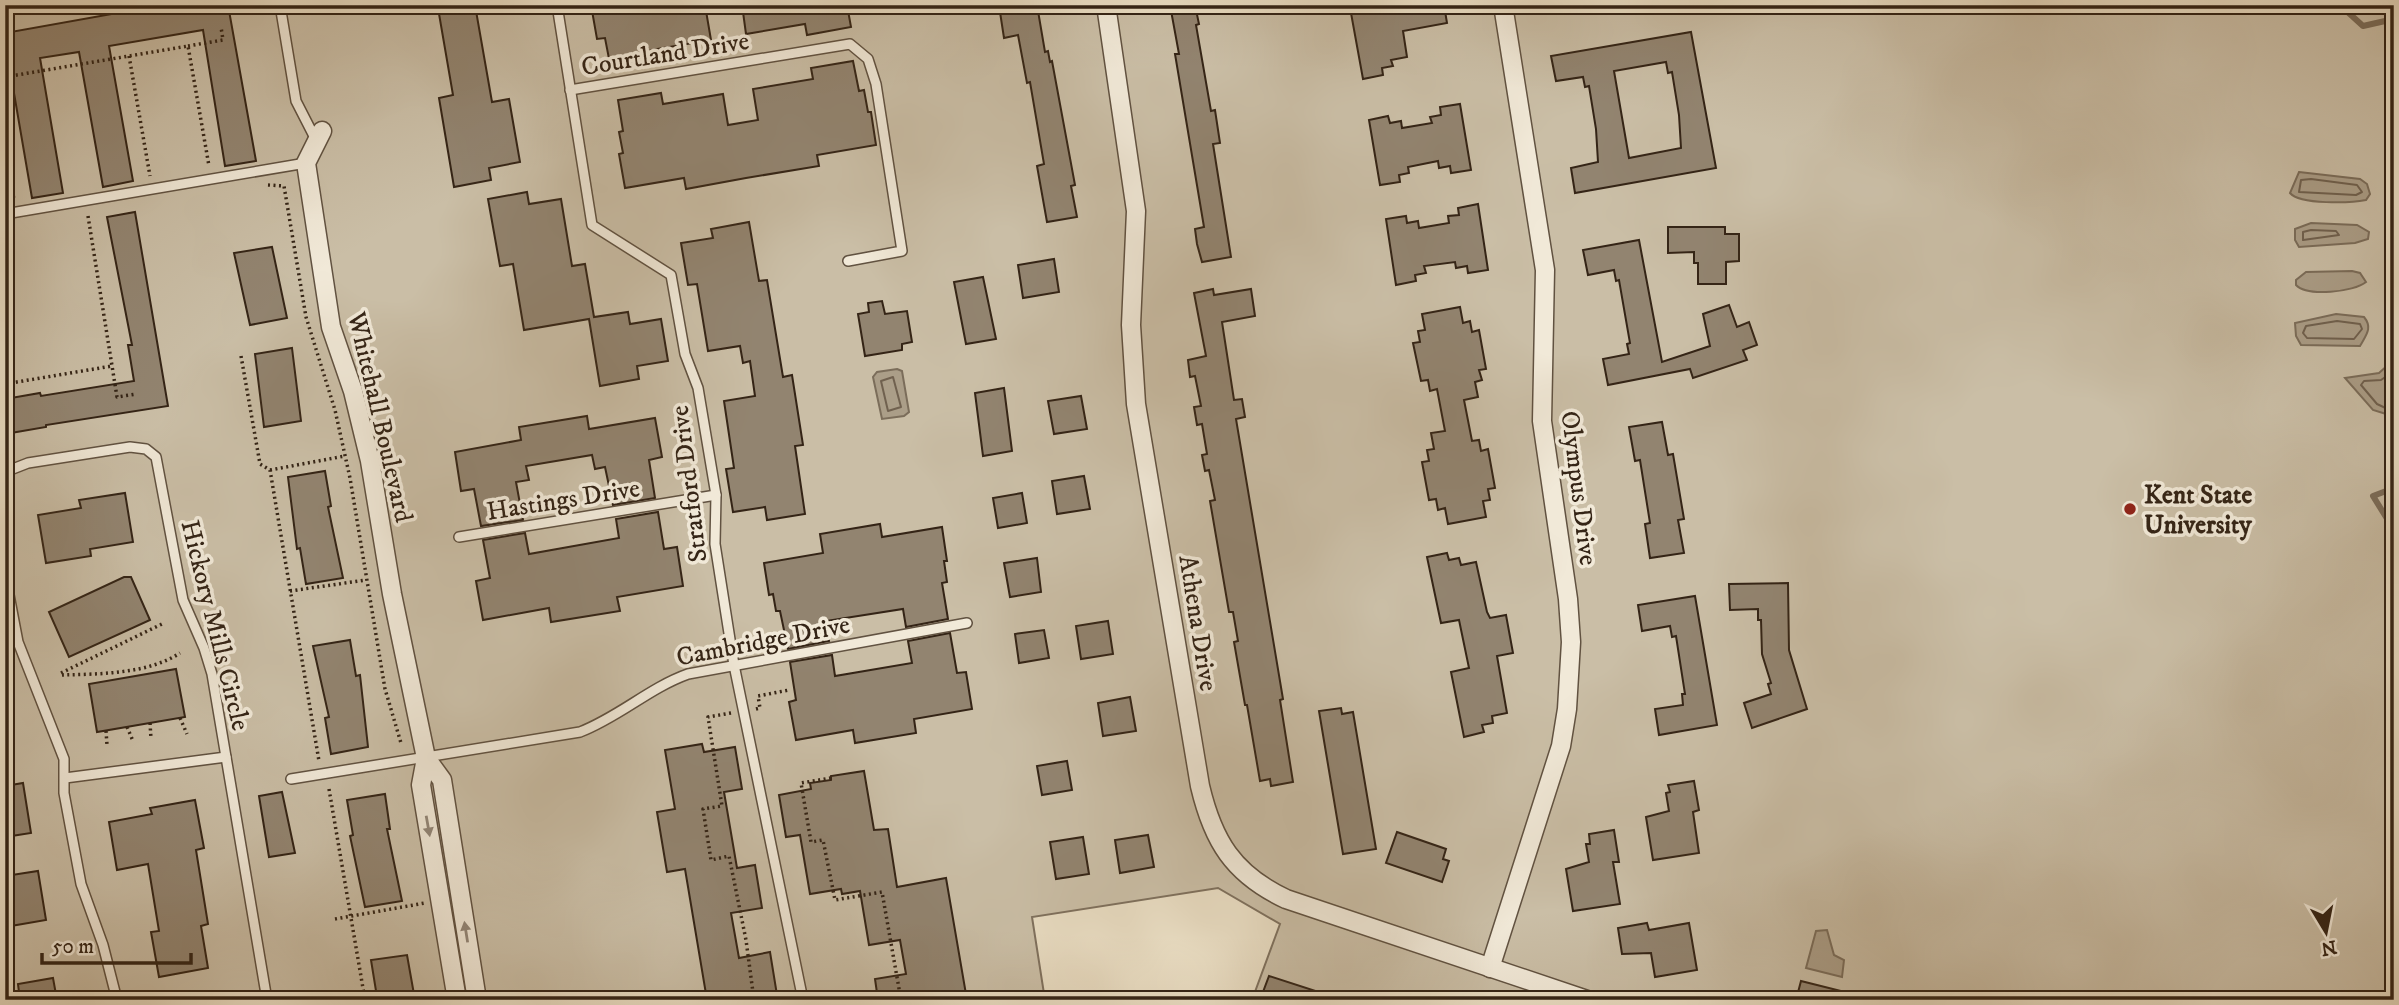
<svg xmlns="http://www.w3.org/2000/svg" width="2399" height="1005" viewBox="0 0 2399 1005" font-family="'IM FELL DW Pica',serif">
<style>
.green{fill:#cabea6;stroke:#7f715e;stroke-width:2}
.water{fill:#ab9e88;stroke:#7b6d5a;stroke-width:2}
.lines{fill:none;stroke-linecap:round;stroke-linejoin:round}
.shore{stroke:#70614f;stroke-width:2}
.stream{stroke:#7b6d5a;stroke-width:6}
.building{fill:#928470;stroke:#342416;stroke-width:2;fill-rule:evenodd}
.service-casing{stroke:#615241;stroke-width:12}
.minor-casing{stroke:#615241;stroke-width:21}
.path{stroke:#342416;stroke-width:3.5;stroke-dasharray:2 3.5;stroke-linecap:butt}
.service{stroke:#f1e9d8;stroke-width:9}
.minor{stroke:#f1e9d8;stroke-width:18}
.oneway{fill:#928677}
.poi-dot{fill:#8f2418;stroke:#f1e9d8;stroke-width:2.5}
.labels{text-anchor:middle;stroke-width:7;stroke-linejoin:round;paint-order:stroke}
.street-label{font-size:26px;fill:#342416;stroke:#f1e9d8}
.poi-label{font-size:26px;font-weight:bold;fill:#342416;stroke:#f1e9d8;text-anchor:start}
</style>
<rect width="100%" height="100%" fill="#e9ddc3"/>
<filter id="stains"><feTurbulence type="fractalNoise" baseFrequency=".00286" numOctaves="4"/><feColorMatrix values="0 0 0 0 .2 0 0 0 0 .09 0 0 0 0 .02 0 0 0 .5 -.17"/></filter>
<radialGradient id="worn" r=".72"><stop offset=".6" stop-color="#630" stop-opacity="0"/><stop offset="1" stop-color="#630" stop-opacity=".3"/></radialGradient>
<!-- green -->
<path class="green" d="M5 5H2368L2394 19V1000H1252L1280 924 1218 888 1032 917 1045 1000H5Z"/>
<!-- water -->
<g class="water">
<path d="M2299 172 2360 179 2367 184 2370 194 2366 200C2351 203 2300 205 2290 193Z"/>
<path d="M2311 223 2357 225 2369 232 2368 239 2355 243 2299 247 2295 240V229Z"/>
<path d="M2394 269V437L2388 428 2393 421 2386 414 2373 410 2345 378 2379 373 2389 364Z"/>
<path d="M2352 271 2360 273 2366 282C2354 292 2307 297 2296 285V280L2306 272Z"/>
<path d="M2336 314 2364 317C2373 328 2366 335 2360 346L2301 345 2296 336 2295 323Z"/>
<path d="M897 369 902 371 909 412 904 416 882 419 873 377 877 372Z"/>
<path d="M1827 930 1834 955 1844 960 1842 977 1806 968 1816 931Z"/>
</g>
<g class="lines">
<!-- shore -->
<g class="shore">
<path d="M2311 179 2357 185 2362 192 2356 195 2299 192 2301 180Z"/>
<path d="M2311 230 2336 231 2339 235 2303 240V232Z"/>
<path d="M2337 321 2360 324 2362 329 2354 339 2307 338 2303 333 2306 326Z"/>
<path d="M2394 371 2381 380 2364 381 2361 385 2377 404 2394 412"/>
<path d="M893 377 901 407 888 411 881 381Z"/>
</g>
<!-- stream -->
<g class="stream">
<path d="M2340 5 2363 26 2394 19"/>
<path d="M2394 488 2373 496 2394 530"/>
</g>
</g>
<!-- building -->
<g class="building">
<path d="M162 5H228L256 161 225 166 203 30 109 46 133 181 103 187 79 52 40 58 63 193 32 198 9 64H5V33Z"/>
<path d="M451 5H475L492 102 509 99 520 162 489 168 491 180 454 187 439 98 453 95 438 8Z"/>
<path d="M591 5H705L711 40 651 50 653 61 611 69 605 38 597 39Z"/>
<path d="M783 5H847L851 27 807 35 805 24 746 34 743 12Z"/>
<path d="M1019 5H1037L1045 52 1048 51 1050 62 1052 61 1075 185 1071 186 1077 217 1047 222 1037 166 1044 164 1030 82 1027 83 1018 35 1004 38 1000 12 1020 9Z"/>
<path d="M1170 5H1195L1199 24 1196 25 1211 111 1215 110 1220 143 1213 144 1231 257 1202 262 1197 244 1195 229 1204 227 1175 54H1179Z"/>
<path d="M1395 5H1444L1447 23 1403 31 1407 57 1391 60 1393 66 1382 68 1383 75 1363 79 1351 13Z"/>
<path d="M1691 32 1716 168 1575 193 1571 168 1598 162 1596 129 1589 86 1585 87 1583 77 1556 81 1551 56ZM1666 62 1668 73 1672 72 1679 115 1681 148 1629 158 1614 71Z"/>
<path d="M853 61 859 91 864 90 868 112H871L876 145 817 155 819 166 746 178 686 189 684 178 625 188 619 154 623 153 619 132 623 131 618 100 661 93 663 104 723 94 728 125 758 120 753 89 813 79 811 68Z"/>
<path d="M1460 104 1471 170 1451 173 1450 166 1439 168 1438 161 1408 167 1409 173 1399 175 1400 182 1380 185 1369 120 1388 116 1390 123 1401 121 1402 128 1432 123 1430 117 1441 115 1440 107Z"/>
<path d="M527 192 529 204 561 199 572 266 585 264 594 317 628 312 630 324 661 319 668 361 637 366 639 379 600 386 589 319 524 330 513 264 500 266 488 199Z"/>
<path d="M1478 204 1488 270 1468 273 1467 266 1456 268 1455 262 1424 266 1426 273 1415 275 1416 281 1396 285 1386 219 1406 216 1407 223 1418 221 1419 228 1449 223 1448 216 1459 215 1458 208Z"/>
<path d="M135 212 168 406 46 425V427L5 434V399L40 393 41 396 134 381 128 345H132L107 217Z"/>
<path d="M749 222 759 281 767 280 783 377 792 375 803 445 795 446 805 514 767 520 765 507 733 512 726 469 734 468 724 401 755 396 750 361 743 363 740 346 708 351 697 284 688 285 681 243 713 238 711 229Z"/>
<path d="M1668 227H1725V234H1739V261L1726 262V284H1698V263H1694V252L1668 253Z"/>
<path d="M1639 240 1662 362 1710 346 1703 314 1729 305 1737 327 1749 322 1757 345 1743 350 1747 360 1693 378 1690 369 1608 385 1603 359 1629 354 1627 344 1630 343 1619 280 1616 281 1614 270 1588 275 1583 250Z"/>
<path d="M272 247 287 318 250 325 234 253Z"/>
<path d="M1054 259 1059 292 1023 298 1018 265Z"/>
<path d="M983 277 996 339 966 344 954 282Z"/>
<path d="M1213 289 1214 295 1251 289 1255 316 1222 322 1234 400 1242 399 1245 417 1236 419 1283 699 1280 700 1293 782 1271 786 1270 779 1260 781 1247 705H1245L1234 642 1238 641 1233 612H1229L1210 501 1215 500 1209 470 1205 471 1202 455 1207 454 1202 424 1197 425 1194 407 1201 406 1195 376 1190 377 1188 360 1206 356 1194 293Z"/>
<path d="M882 301 885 314 907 311 912 342 902 344V350L865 356 858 314 869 312 868 303Z"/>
<path d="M1460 307 1463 323 1470 321 1472 332 1479 330 1486 369 1479 370 1482 380 1475 382 1478 397 1464 400 1472 441 1479 440 1481 451 1488 449 1495 488 1488 489 1490 500 1483 501 1486 517 1448 524 1445 508 1438 510 1436 499 1429 500 1422 462 1429 461 1427 450 1434 449 1431 433 1445 431 1437 389 1430 391 1428 380 1421 381 1413 343 1420 342 1418 331 1425 330 1422 314Z"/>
<path d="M292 348 301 421 264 427 255 354Z"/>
<path d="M1004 388 1012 451 983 456 975 393Z"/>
<path d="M1081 396 1087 429 1054 434 1048 401Z"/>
<path d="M587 416 589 429 655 418 662 457 649 460 655 498 613 505 605 467 595 469 592 455 526 466 529 480 516 482 523 520 481 526 474 489 461 491 455 452 521 440 519 427Z"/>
<path d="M1662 422 1668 455 1673 454 1684 519 1678 520 1684 553 1650 558 1645 524 1650 523 1640 460 1635 461 1629 427Z"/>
<path d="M325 471 331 506 328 507 343 578 306 584 300 548 297 549 288 477Z"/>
<path d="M1084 476 1090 509 1057 514 1052 481Z"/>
<path d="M125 493 133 542 90 549 91 556 46 563 38 515 81 508 79 500Z"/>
<path d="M1022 493 1027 523 998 528 993 498Z"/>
<path d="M658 512 664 549 677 547 683 586 617 597 620 611 551 622 549 608 483 620 476 581 490 578 483 540 525 533 529 554 619 538 616 519Z"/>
<path d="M880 524 882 537 942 527 947 561H944L947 582 942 583 948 619 906 627 903 609 826 621 829 641 788 649 780 611H776L773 594 769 595 764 563 823 553 820 534Z"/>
<path d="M1447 553 1449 560 1459 558 1461 565 1476 562 1487 612 1490 618 1506 615 1513 653 1497 656 1507 713 1492 716 1493 723 1482 725 1484 732 1464 737 1451 672 1469 668 1459 620 1441 623 1427 557Z"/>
<path d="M1037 558 1041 592 1010 597 1004 563Z"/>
<path d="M124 577H131L150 620 69 657 49 612Z"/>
<path d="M1788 583 1789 650 1807 709 1752 728 1744 703 1771 694 1768 684 1771 683 1762 654 1761 620H1758V609L1730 610 1729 584Z"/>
<path d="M1695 596 1717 725 1659 735 1655 709 1683 705 1682 694H1685L1676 636 1672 637 1670 626 1642 631 1638 605Z"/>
<path d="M1108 621 1113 654 1081 659 1076 626Z"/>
<path d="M1044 630 1049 658 1019 663 1015 634Z"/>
<path d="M950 633 957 673 966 672 972 709 914 719 916 733 855 743 853 730 796 740 789 702 796 700 790 662 832 655 835 676 912 663 908 641Z"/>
<path d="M350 640 356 676 360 675 368 747 331 754 325 718 329 717 313 646Z"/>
<path d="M176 669 185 717 97 732 89 684Z"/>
<path d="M1130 697 1136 731 1103 736 1098 703Z"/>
<path d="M1341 708 1342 714 1353 712 1376 849 1343 854 1319 711Z"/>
<path d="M702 744 704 752 735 747 742 789 724 792 737 868 755 865 762 908 731 913 739 958 770 952 777 995 752 1000H707L685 869 667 872 657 812 675 809 665 750Z"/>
<path d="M1067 761 1072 790 1042 795 1037 766Z"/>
<path d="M864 771 874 830 888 829 897 887 946 878 967 1000H878L875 979 906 974 900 940 869 945 860 891 842 894 841 889 810 894 800 835 786 837 779 795 811 789 810 783 831 780V776Z"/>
<path d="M1694 781 1699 810 1693 812 1699 853 1653 860 1646 817 1669 811 1666 793 1670 792 1668 785Z"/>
<path d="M23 783 31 833 5 837V786Z"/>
<path d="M282 792 295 853 269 857 259 796Z"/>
<path d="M385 794 390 829H387L402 901 365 907 350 836 353 835 347 800Z"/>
<path d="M195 800 204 848 196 850 208 924 201 926 208 968 159 977 151 932 159 931 148 864 117 870 109 822 152 814 150 808Z"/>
<path d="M1614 830 1619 862H1613L1620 904 1573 911 1566 869 1589 862 1586 844H1590L1589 834Z"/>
<path d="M1397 832 1446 849 1443 859 1449 861 1442 882 1386 863Z"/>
<path d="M1148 835 1154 867 1120 873 1115 840Z"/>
<path d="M1083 837 1089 874 1056 879 1050 842Z"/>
<path d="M38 871 46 920 5 927V876Z"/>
<path d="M1647 923 1649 930 1689 923 1697 970 1655 977 1651 953 1622 954 1618 928Z"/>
<path d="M407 955 415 1000 377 997 371 960Z"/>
<path d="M1269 976 1334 997V1000H1260Z"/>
<path d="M53 978 57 1000H20L18 984Z"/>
<path d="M1801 981 1853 994V1000H1796Z"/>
</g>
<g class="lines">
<!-- service casing -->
<g class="service-casing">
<g id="service">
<path d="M280 5 296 101 317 142"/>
<path d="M557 5 592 225 671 275 685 354 698 388 716 495 715 544 734 665 803 1000"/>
<path d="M570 90 850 44 868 59 876 84 902 251 848 261"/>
<path d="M5 214 306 163"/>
<path d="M5 472 28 463 130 447 146 449 156 457 183 600 204 648 212 674 267 1000"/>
<path d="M459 537 716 495"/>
<path d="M5 574 18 642 64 759V793L81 884 103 945 117 1000"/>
<path d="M65 778 226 757"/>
<path d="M291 779 580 732C619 717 649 688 688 674L967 623"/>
</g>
</g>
<!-- minor casing -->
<g class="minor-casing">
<g id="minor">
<path d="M1106 5 1136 211 1131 325 1136 404 1200 786C1213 841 1233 874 1286 899L1587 1000"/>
<path d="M322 131 306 163 331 327 353 391 370 461 392 594 426 758 421 785 457 1000"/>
<path d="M426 758 442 780 477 1000"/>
<path d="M1490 968 1561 746 1567 709 1571 642 1568 599 1542 421 1545 270 1503 5"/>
</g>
</g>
<!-- path -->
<g class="path">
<path d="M188 46 223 40 221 27"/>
<path d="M129 56 150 176"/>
<path d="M5 77 188 46 209 166"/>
<path d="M5 147 14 200"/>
<path d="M268 185 284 186 306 317 335 410 350 478 385 689 401 743"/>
<path d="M88 216 117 397 136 394"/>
<path d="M241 356 260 464 270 470 319 761"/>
<path d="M5 384 112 366"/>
<path d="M270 470 345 456"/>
<path d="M290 591 366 580"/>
<path d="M61 673 164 623"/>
<path d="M62 675C100 674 148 674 180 653"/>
<path d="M756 709 760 708 758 696 789 690"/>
<path d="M731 713 708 717 722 806 703 809 711 860 729 856 746 940 754 1000"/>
<path d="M180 718 187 734"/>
<path d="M150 723 151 739"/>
<path d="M127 727 133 741"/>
<path d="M106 731 107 745"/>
<path d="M831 778 801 783 811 842 823 840 835 900 882 892 901 1000"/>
<path d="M329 789 365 1000"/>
<path d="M335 919 425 903"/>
<path d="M8 982 11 1000"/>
</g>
<!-- service -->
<use href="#service" class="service"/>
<!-- minor -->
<use href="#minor" class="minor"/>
</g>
<!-- one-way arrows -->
<defs><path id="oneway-solid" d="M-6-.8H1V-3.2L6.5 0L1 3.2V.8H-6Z" transform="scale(1.75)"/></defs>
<g class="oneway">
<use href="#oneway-solid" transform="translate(428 826) rotate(80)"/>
<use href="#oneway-solid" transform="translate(466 932) rotate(-99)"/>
</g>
<!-- markers -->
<circle class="poi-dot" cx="2130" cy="509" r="7"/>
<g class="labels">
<!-- street labels -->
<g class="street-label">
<text transform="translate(665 53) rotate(-9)" y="9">Courtland Drive</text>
<text transform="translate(381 417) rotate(77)" y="9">Whitehall Boulevard</text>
<text transform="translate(688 484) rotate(-97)" y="9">Stratford Drive</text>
<text transform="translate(1580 488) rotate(83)" y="9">Olympus Drive</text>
<text transform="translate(563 499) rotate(-9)" y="9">Hastings Drive</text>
<text transform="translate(1199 623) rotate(81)" y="9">Athena Drive</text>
<text transform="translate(216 625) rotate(76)" y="9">Hickory Mills Circle</text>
<text transform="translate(763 640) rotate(-11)" y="9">Cambridge Drive</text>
</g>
<!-- poi labels -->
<g class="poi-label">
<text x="2144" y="503">Kent State<tspan x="2144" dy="30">University</tspan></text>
</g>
</g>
<!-- margin -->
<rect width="2399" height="1005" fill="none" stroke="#e9ddc3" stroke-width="28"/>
<rect x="7" y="7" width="2385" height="991" fill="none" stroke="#342416" stroke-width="3.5"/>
<rect x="14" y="14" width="2371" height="977" fill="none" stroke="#342416" stroke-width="2"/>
<!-- north arrow -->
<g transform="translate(2326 932) rotate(170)" stroke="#f1e9d8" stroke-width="5" paint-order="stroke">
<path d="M0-5L12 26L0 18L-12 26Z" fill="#342416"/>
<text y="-10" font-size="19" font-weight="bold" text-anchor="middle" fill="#342416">N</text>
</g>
<!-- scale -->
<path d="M42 953v10h149v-10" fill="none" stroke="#342416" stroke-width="3.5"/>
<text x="52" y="953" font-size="21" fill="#342416" stroke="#f1e9d8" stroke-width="5" paint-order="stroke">50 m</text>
<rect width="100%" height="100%" filter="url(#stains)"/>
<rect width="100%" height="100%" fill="url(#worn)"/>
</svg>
